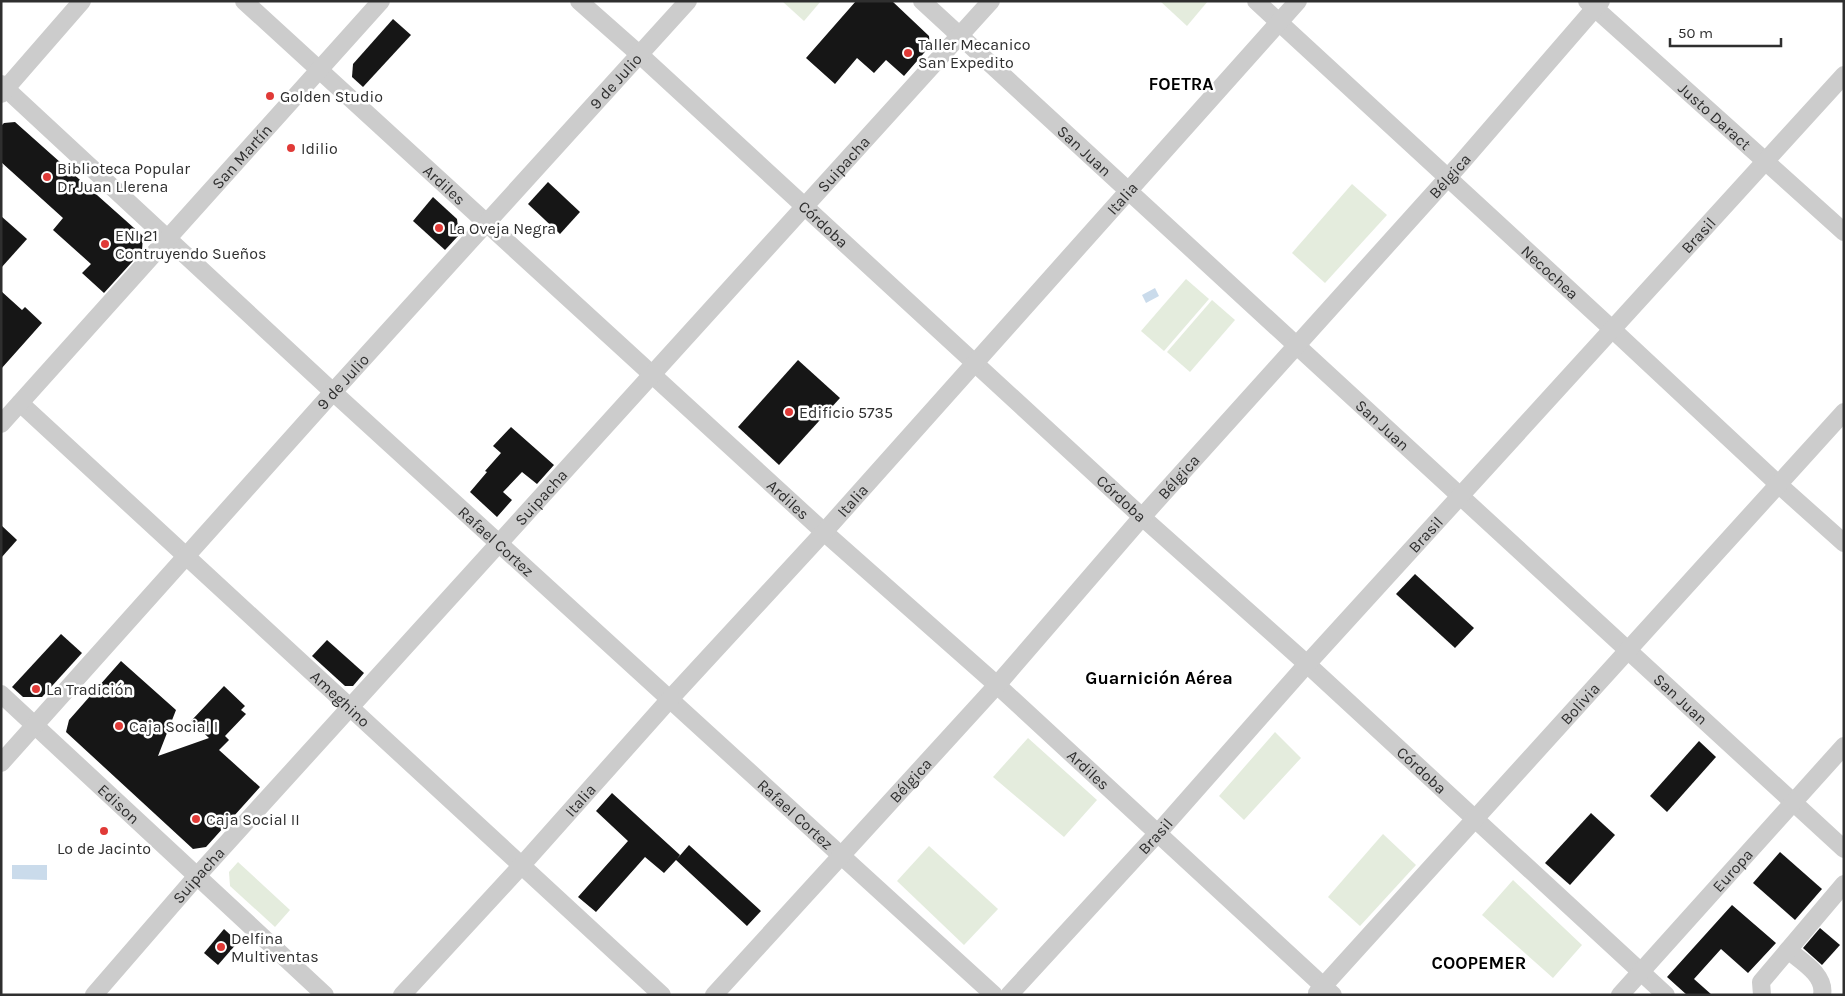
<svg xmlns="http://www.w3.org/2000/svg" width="1845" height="996" viewBox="0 0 1845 996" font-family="Karla,sans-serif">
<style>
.green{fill:#e4ecdd}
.water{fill:#cadbeb}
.building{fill:#161616}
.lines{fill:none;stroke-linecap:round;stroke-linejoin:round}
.path{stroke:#ccc;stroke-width:2.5;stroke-dasharray:2.5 2.5;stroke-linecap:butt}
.street{stroke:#ccc;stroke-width:18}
.poi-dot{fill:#e03a37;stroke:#fff;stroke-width:2}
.labels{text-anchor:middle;stroke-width:5;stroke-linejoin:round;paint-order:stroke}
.poi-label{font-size:16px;fill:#2f2f2f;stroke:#fff;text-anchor:start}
.street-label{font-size:16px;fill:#2f2f2f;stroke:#fff}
.neighbourhood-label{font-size:18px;font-weight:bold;fill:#000;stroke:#fff}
</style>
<rect width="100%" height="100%" fill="#fff"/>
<!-- green -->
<g class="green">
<path d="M782 1H821L804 21Z"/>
<path d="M1160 1H1208L1187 26Z"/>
<path d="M1352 184 1387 215 1325 283 1292 253Z"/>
<path d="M1186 279 1209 299 1164 351 1141 331Z"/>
<path d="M1212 300 1235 320 1190 372 1167 352Z"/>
<path d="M1275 732 1301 758 1244 820 1219 796Z"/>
<path d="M1028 738 1097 800 1064 837 993 777Z"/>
<path d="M1383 834 1416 865 1360 926 1328 897Z"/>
<path d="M929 846 998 909 964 945 897 881Z"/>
<path d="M238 862 290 910 275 927 230 886 229 872Z"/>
<path d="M1513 880 1582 945 1553 978 1482 915Z"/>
</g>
<!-- water -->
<g class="water">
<path d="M1155 288 1159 296 1146 303 1142 295Z"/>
<path d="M12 865H47V880L12 879Z"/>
</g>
<!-- building -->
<g class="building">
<path d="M856 1H892L929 36 930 46 904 76 886 60 874 73 857 58 835 84 806 58Z"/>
<path d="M393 19 411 35 363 87 352 77 353 64Z"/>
<path d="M15 122 143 236 142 251 104 293 82 273 91 264 53 230 63 218 1 162V126L4 123Z"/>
<path d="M548 182 580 212 560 234 528 204Z"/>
<path d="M433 197 457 219 459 235 445 250 413 221Z"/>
<path d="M1 216 27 239 1 268Z"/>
<path d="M1 291 22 310 25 307 42 323 1 369Z"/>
<path d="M798 360 840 398 779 465 738 427Z"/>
<path d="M511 427 554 465 537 484 522 472 503 492 512 500 497 517 470 492 487 472 485 471 501 453 493 446Z"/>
<path d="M1 525 17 540 1 558Z"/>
<path d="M1415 574 1474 628 1455 648 1396 594Z"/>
<path d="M61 634 82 653 42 697H23L12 687Z"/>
<path d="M327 640 364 673 353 686H345L312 656Z"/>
<path d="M121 661 176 710 158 756 209 738 191 721 224 686 245 706 241 710 246 714 225 736 229 740 219 750 260 787 206 847 193 849 66 732 69 720Z"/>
<path d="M1699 741 1716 757 1667 812 1650 796Z"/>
<path d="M612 793 680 855 677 859 689 845 761 911 747 926 676 860 664 873 645 857 596 912 578 897 628 841 596 811Z"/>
<path d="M1591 813 1615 835 1570 885 1545 863Z"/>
<path d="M1780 852 1822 889 1795 920 1753 883Z"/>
<path d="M1732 905 1776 943 1748 973 1721 949 1694 979 1712 995H1687L1667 977Z"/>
<path d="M1820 928 1840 945 1822 965 1803 948Z"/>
<path d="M224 929 238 942 218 965 204 953Z"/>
</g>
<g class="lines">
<!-- path -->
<path class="path" d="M1 167 4 164"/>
<!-- street -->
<g class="street">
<path id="s1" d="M244 1 824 532 997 685 1333 995"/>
<path id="s2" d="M579 1 639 54 1142 517 1307 664 1666 995"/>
<path id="s3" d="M922 1 1844 849"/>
<path id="s4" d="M1256 1 1612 329 1778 484 1844 543"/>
<path id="s5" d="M1587 1 1844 232"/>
<path id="s6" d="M1 84 333 392 994 995"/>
<path d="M1 94 82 1"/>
<path id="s7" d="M20 403 662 995"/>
<path id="s8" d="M1 424 381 1"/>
<path id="s9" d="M1 694 325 995"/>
<path id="s10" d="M1 763 333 392 688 1"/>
<path d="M1788 950C1801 961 1826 975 1822 995"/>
<path id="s11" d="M1317 993 1844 412"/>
<path id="s12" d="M94 995 197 876 991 1"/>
<path id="s13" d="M402 995 522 865 669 700 824 532 1298 1"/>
<path id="s14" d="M714 995 997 685 1142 517 1461 163 1601 1"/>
<path id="s15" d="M1009 995 1157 834 1307 664 1844 75"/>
<path id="s16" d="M1620 995 1844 746"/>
<path d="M1762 995 1761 982 1844 884"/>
</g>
</g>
<!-- markers -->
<g class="poi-dot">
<circle cx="908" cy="53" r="5"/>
<circle cx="270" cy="96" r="5"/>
<circle cx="291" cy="148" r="5"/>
<circle cx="47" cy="177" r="5"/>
<circle cx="439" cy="228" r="5"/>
<circle cx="105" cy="244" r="5"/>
<circle cx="789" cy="412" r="5"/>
<circle cx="36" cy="689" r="5"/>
<circle cx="119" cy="726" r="5"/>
<circle cx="196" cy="819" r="5"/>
<circle cx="104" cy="831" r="5"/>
<circle cx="221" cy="947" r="5"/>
</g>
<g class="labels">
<!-- poi labels -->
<g class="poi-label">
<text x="918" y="50">Taller Mecanico<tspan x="918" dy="18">San Expedito</tspan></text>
<text x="280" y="102">Golden Studio</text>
<text x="301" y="154">Idilio</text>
<text x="57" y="174">Biblioteca Popular<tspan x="57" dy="18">Dr Juan Llerena</tspan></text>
<text x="449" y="234">La Oveja Negra</text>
<text x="115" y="241">ENI 21<tspan x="115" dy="18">Contruyendo Sueños</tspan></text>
<text x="799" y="418">Edificio 5735</text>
<text x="46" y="695">La Tradición</text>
<text x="129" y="732">Caja Social I</text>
<text x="206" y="825">Caja Social II</text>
<text x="104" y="854" text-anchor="middle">Lo de Jacinto</text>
<text x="231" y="944">Delfina<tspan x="231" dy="18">Multiventas</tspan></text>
</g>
<!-- street labels -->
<g class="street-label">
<text dy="6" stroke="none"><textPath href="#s10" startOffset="918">9 de Julio</textPath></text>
<text dy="6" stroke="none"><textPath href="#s5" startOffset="172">Justo Daract</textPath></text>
<text dy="6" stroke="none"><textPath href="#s3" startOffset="221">San Juan</textPath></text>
<text dy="6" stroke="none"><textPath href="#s8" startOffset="360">San Martín</textPath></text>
<text dy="6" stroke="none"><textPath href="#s12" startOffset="1119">Suipacha</textPath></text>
<text dy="6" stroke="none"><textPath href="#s14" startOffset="1101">Bélgica</textPath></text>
<text dy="6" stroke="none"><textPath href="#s1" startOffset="272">Ardiles</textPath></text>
<text dy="6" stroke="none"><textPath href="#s13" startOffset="1074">Italia</textPath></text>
<text dy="6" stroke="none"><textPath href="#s2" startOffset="331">Córdoba</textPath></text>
<text dy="6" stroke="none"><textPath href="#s15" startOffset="1026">Brasil</textPath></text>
<text dy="6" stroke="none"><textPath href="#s4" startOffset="400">Necochea</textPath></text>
<text dy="6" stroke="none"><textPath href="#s10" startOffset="512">9 de Julio</textPath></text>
<text dy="6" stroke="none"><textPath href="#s3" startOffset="626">San Juan</textPath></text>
<text dy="6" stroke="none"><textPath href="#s14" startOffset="696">Bélgica</textPath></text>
<text dy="6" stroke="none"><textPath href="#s12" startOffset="669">Suipacha</textPath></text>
<text dy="6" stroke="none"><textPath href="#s2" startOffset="736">Córdoba</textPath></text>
<text dy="6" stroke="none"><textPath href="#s1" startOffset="738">Ardiles</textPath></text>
<text dy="6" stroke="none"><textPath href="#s13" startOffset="669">Italia</textPath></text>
<text dy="6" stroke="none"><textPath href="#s15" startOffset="621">Brasil</textPath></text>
<text dy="6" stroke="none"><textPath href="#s6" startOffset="674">Rafael Cortez</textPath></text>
<text dy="6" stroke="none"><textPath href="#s7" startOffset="436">Ameghino</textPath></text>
<text dy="6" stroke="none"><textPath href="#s3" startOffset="1031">San Juan</textPath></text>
<text dy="6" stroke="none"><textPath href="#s11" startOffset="391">Bolivia</textPath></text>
<text dy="6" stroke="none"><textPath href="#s1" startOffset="1142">Ardiles</textPath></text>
<text dy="6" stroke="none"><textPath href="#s2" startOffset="1141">Córdoba</textPath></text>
<text dy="6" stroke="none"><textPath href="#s14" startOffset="291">Bélgica</textPath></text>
<text dy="6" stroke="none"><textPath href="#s13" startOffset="264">Italia</textPath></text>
<text dy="6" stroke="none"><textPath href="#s9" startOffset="161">Edison</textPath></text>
<text dy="6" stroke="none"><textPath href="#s6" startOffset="1079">Rafael Cortez</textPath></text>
<text dy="6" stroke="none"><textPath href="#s15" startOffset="216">Brasil</textPath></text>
<text dy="6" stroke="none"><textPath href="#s16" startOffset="168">Europa</textPath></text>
<text dy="6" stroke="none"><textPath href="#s12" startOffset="159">Suipacha</textPath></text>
</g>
<!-- neighbourhood labels -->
<g class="neighbourhood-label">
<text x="1181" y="90">FOETRA</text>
<text x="1159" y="684">Guarnición Aérea</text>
<text x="1479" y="969">COOPEMER</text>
</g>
</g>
<!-- border -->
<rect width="1845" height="996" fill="none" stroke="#2f2f2f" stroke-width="5"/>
<!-- scale -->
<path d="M1670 38v8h111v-8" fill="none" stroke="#2f2f2f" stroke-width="2.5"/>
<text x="1678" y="38" font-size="15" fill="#2f2f2f" stroke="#ffffff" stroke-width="4" paint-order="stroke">50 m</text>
</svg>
